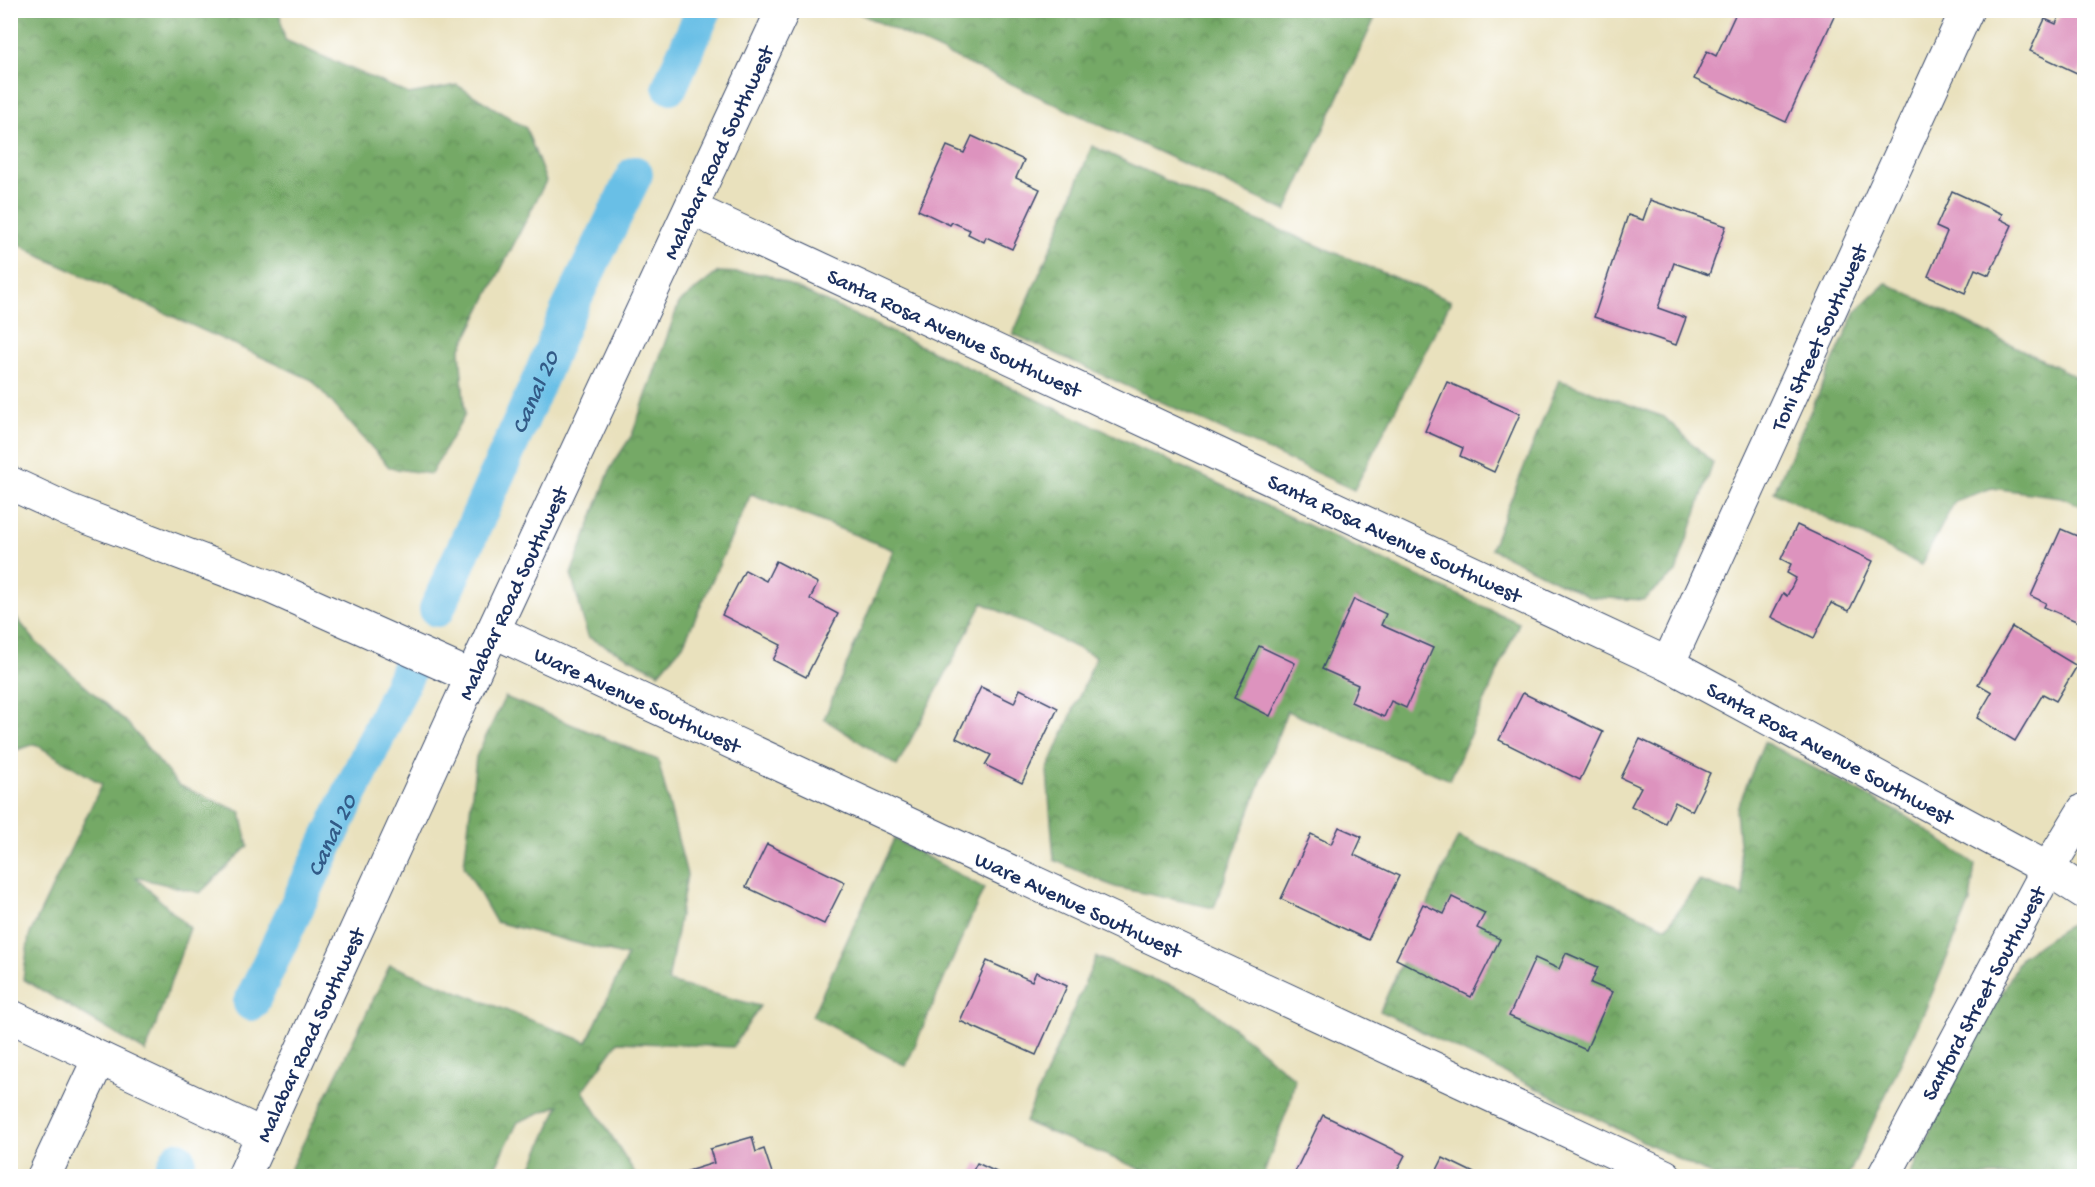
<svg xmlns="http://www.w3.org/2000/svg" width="2095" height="1187" viewBox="0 0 2095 1187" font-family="'Gochi Hand',sans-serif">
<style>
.forest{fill:url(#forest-crowns);stroke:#486c62;stroke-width:1.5}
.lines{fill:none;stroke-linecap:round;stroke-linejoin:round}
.canal{stroke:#69bfe6;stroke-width:36}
.building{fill:#dd93be}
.minor-casing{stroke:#3a4a6c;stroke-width:35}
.major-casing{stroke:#3a4a6c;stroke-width:35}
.minor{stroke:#fff;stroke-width:33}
.major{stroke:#fff;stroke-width:33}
.labels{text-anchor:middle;stroke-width:4.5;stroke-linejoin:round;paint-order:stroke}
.street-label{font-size:22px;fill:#1b2f5e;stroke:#fff}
.water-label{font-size:24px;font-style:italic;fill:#325a87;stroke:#fff}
</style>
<defs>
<pattern id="forest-crowns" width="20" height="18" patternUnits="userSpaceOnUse" patternTransform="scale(1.5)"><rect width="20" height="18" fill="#75a966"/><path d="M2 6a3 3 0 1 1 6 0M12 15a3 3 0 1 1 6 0" fill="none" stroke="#5f8a57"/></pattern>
</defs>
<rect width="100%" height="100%" fill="#fff"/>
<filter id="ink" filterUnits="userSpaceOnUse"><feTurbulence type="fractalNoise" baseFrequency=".0167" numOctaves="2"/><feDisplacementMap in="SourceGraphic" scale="12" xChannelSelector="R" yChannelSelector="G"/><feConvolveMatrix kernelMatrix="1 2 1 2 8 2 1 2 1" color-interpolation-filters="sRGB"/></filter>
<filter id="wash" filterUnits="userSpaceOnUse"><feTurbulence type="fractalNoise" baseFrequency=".008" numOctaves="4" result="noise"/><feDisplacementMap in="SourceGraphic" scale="24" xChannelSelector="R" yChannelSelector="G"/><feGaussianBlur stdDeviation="1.35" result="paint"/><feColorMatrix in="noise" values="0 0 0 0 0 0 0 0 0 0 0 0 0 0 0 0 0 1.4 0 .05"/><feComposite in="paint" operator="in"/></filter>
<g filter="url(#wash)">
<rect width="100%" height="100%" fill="#e9e1bd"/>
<!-- forest -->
<g class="forest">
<path d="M11 10 279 11 285 40 409 94 457 85 526 128 546 181 460 350 465 414 431 474 390 468 312 380 42 257 11 240Z"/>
<path d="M854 11 1378 10V11L1286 211Z"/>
<path d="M1092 146 1213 202 1451 301 1354 490 1013 334 1053 243Z"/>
<path d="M718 272 766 274 1519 623 1450 780 1287 711 1214 908 1115 887 1054 860 1047 771 1096 657 983 603 897 766 824 719 894 550 751 494 683 645 659 673 588 637 571 574 611 467 632 435 679 303Z"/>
<path d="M1886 283 2069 373 2084 384V507L2061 497 1992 488 1955 501 1921 565 1774 492 1856 311Z"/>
<path d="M1559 380 1664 417 1713 463 1676 572 1643 600 1589 597 1491 549Z"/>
<path d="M10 610 37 643 129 725 178 785 241 812 248 846 200 893 135 877 190 928 146 1052 23 979 29 936 102 784 35 744 11 752Z"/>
<path d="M505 697 658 760 687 875 668 982 760 1006 733 1047 618 1042 583 1091 637 1176H528L559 1105 518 1122 491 1176H287L390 965 587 1042 627 956 496 922 464 866 476 757Z"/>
<path d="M1764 742 1906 816 1975 864 1970 902 1927 1006 1848 1176H1713L1380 1011 1458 837 1667 927 1699 881 1744 896 1736 811Z"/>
<path d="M894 839 984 888 906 1066 812 1016Z"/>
<path d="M2069 925 2084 933V1176H1910L1947 1095 2022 956Z"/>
<path d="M1096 957 1194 995 1295 1079 1290 1102 1263 1176H1157L1025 1122Z"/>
</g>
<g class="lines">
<!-- canal -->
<g class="canal">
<path d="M670 86 704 10"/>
<path id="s1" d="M437 609 542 374 567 313 635 174"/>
<path id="s2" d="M251 1003 410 667"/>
<path d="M170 1176 178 1159"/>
</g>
</g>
<g id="blocks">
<!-- building -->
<g class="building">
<path d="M1732 10H1837L1786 122 1694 79 1707 51 1716 56 1736 13Z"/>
<path d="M2062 10H2084V63L2079 74 2030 51 2045 19 2056 24Z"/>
<path d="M972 136 1024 160 1016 178 1040 189 1012 249 986 237 984 242 968 234 970 230 952 222 950 225 918 210 947 146 964 153Z"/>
<path d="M1952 191 2002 214 2000 219 2012 225 1989 275 1975 269 1965 293 1928 276 1947 232 1936 227Z"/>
<path d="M1650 200 1726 226 1709 275 1674 263 1658 308 1686 318 1676 345 1594 317 1628 215 1643 220Z"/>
<path d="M1447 382 1520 414 1494 472 1460 456 1463 448 1425 431Z"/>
<path d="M1797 525 1873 561 1849 611 1831 603 1814 638 1771 617 1783 593 1787 596 1796 578 1787 573 1791 564 1781 559Z"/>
<path d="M2081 526 2084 527 2083 624 2044 607 2046 603 2031 596 2061 529 2077 536Z"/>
<path d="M776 561 818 583 810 599 838 614 806 677 773 660 781 645 722 615 745 570 766 581Z"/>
<path d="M1354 599 1386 614 1381 625 1433 648 1406 708 1391 701 1384 717 1351 702 1358 685 1322 669Z"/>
<path d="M2012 627 2077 666 2056 701 2043 694 2015 741 1977 718 1992 692 1978 684Z"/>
<path d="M1259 646 1295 663 1270 716 1234 698Z"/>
<path d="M981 687 1014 703 1020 689 1058 708 1022 783 985 765 991 755 956 738Z"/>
<path d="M1523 693 1603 732 1580 780 1499 740Z"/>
<path d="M1640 739 1710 773 1692 811 1675 802 1665 823 1631 806 1641 787 1621 778Z"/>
<path d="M1339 827 1362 837 1354 855 1399 876 1368 940 1281 899 1311 834 1331 844Z"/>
<path d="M767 844 845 882 824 924 746 887Z"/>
<path d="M1452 897 1485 913 1477 928 1500 939 1471 997 1396 959 1423 904 1444 914Z"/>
<path d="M1566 953 1598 967 1591 983 1612 992 1586 1050 1509 1016 1535 958 1559 969Z"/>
<path d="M987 961 1032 981 1036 972 1067 986 1036 1055 960 1021Z"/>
<path d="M1323 1115 1405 1155 1394 1176H1293Z"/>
<path d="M752 1137 756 1152 764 1149 773 1176H672L714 1163 710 1149Z"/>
<path d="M1443 1158 1474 1173 1473 1176H1434Z"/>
<path d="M977 1163 1005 1176H970Z"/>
</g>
</g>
</g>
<g filter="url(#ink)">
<use href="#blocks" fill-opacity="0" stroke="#3a4a6c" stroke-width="1.5"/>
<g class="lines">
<!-- minor casing -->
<g class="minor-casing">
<g id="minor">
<path id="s3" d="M692 209 1668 664 2048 869 2084 892"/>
<path d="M10 483 68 510 271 587 472 677"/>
<path id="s4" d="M493 631 1665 1176"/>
<path id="s5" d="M1668 664 1967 10"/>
<path d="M10 1016 263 1135"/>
<path d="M44 1176 99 1059"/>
<path id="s6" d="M1884 1176 2048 869 2084 810"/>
</g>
</g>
<!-- major casing -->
<g class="major-casing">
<g id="major">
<path id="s7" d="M244 1176 493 631 783 10"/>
</g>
</g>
<!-- minor -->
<use href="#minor" class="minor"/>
<!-- major -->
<use href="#major" class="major"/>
</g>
</g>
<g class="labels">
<!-- street labels -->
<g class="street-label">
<text dy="8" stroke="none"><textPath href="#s7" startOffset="1128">Malabar Road Southwest</textPath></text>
<text dy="8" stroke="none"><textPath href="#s3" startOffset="290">Santa Rosa Avenue Southwest</textPath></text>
<text dy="8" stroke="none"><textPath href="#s5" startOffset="360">Toni Street Southwest</textPath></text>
<text dy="8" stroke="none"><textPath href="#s3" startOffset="776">Santa Rosa Avenue Southwest</textPath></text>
<text dy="8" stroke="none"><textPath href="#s7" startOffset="642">Malabar Road Southwest</textPath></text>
<text dy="8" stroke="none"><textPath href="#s4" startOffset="160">Ware Avenue Southwest</textPath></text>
<text dy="8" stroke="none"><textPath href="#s3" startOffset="1262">Santa Rosa Avenue Southwest</textPath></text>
<text dy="8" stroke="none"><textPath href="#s4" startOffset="646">Ware Avenue Southwest</textPath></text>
<text dy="8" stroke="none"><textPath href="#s6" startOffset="208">Sanford Street Southwest</textPath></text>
<text dy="8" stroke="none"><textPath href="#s7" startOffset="156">Malabar Road Southwest</textPath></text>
</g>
<!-- water labels -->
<g class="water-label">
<text dy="8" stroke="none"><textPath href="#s1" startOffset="238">Canal 20</textPath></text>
<text dy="8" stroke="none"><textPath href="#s2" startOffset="186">Canal 20</textPath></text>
</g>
</g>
<!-- margin -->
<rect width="2095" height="1187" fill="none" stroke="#fff" stroke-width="36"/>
</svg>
